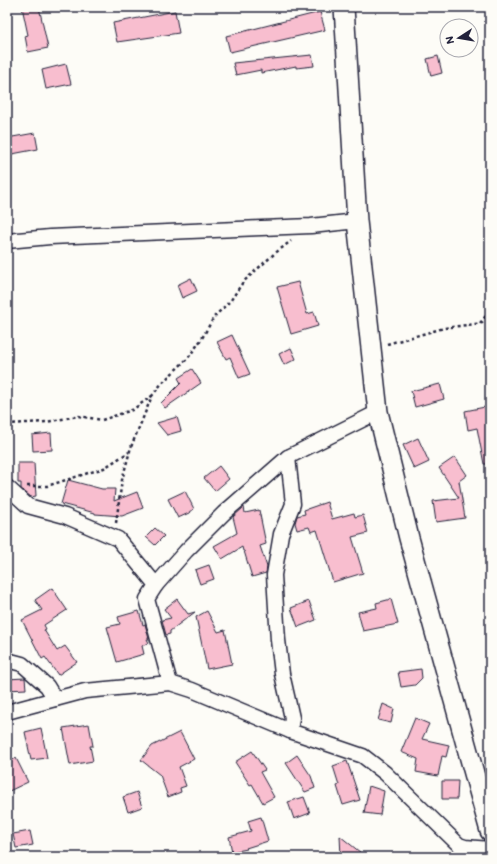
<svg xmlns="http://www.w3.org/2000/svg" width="497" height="864" viewBox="0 0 497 864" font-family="Itim,sans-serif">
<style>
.building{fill:#f8becf;stroke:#22223b}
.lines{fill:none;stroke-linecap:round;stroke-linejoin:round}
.street-casing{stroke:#22223b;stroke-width:17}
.secondary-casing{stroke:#22223b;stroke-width:22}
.path{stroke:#22223b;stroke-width:2.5;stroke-dasharray:3 3;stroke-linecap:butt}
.street{stroke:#fdfcf7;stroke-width:14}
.secondary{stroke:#fdfcf7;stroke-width:19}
</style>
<rect width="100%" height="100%" fill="#fdfcf7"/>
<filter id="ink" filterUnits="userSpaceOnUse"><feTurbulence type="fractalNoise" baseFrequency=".025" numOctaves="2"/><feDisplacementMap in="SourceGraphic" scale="8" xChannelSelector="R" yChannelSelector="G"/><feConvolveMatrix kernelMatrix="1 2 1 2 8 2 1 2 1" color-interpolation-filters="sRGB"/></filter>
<g filter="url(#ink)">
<!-- building -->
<g class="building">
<path d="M22 7H39L48 48 28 52 25 36 28 35Z"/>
<path d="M175 11 179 33 117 42 113 23Z"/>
<path d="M320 12 325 30 230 52 226 36Z"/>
<path d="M312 55 314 66 296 68V66L261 73V70L236 75 233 63Z"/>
<path d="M438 56 442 73 431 76 427 59Z"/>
<path d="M66 64 71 84 46 89 42 70Z"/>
<path d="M35 133 38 149 7 155V138Z"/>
<path d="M191 278 197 291 182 298 177 285Z"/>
<path d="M298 282 307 314 314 312 318 326 291 334 277 287Z"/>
<path d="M232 335 250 374 239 378 230 357 226 359 217 342Z"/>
<path d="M291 348 296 359 284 365 279 354Z"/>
<path d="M192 369 201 383 165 408 161 403 181 383 178 378Z"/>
<path d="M440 384 444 399 415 407 411 391Z"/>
<path d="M485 407 490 434V464H484L477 428 468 430 465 411Z"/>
<path d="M177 417 181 431 167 435 157 423Z"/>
<path d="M51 433 52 450 33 451 32 435Z"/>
<path d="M418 438 429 462 414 469 403 445Z"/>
<path d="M455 457 467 475 459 481 465 518 436 522 433 501 459 498 439 468Z"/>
<path d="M18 463H34L36 496 31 497 21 489V483H18Z"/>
<path d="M219 466 229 479 215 491 204 478Z"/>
<path d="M68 480 102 489H115L114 501 137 492 143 508 122 516 95 514V513L61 504Z"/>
<path d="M185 491 194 509 189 513 178 518 168 499Z"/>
<path d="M327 502 332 519 354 513 355 517 363 515 368 533 352 537 363 573 333 582 317 530 311 532 309 527 297 530 295 523 297 516 305 514 304 510Z"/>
<path d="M244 507 245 513 259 510 266 544 260 546 267 567 266 573 252 577 244 551H243L242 547 222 559 214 546 237 533 233 517Z"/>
<path d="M155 528 164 536 155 545 146 537Z"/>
<path d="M209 565 214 579 200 584 195 570Z"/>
<path d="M52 588 67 610 44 625 46 629 44 630 57 651 65 646 77 662 58 675 45 657 42 659 22 620 42 610 35 600Z"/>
<path d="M177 599 188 614 195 612 170 631V634L166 635 162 620 171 618 164 609Z"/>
<path d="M391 599 398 624 363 631 358 612 377 608 376 603Z"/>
<path d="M309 601 316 620 298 627 291 608Z"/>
<path d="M139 611 143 625 145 624 149 639H147L149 643 142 646 144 654 117 662 107 627 120 624 118 617Z"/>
<path d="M207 611 218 632 225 630 232 664 207 669 196 617Z"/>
<path d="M421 669 422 678 415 685 401 687 398 672Z"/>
<path d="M25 678 26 689 7 690V679Z"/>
<path d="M383 704 394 709 391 723 378 720Z"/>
<path d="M415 718 429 724 422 739 449 745 446 757 442 756 438 776 416 772 418 759 401 752Z"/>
<path d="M89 724 93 746H90L93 761 70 765 63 728Z"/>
<path d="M41 728 47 758 31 760 25 732Z"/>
<path d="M180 732 194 759 179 767 186 786 180 788 181 792 168 797 160 775 141 760 152 746Z"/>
<path d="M252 751 265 770 260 772 274 797 263 803 252 784 250 785 235 762Z"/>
<path d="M297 755 311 776 315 788 305 792 286 763Z"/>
<path d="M16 758 28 782 7 792V763Z"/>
<path d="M347 761 360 800 343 805 337 786 339 785 333 766Z"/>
<path d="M442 781H458L457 799H442Z"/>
<path d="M369 786 384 791 380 815 364 813Z"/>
<path d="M137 792 142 807 128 812 123 797Z"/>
<path d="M304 797 310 813 294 819 288 802Z"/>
<path d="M261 817 268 841 246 848 247 849 232 852 229 837 251 831 248 821Z"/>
<path d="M30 831 33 845 16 848 13 834Z"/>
<path d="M340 836 366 857H341Z"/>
</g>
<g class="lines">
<!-- street casing -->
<g class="street-casing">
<g id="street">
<path d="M7 241 50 237 311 226 357 221"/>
<path d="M288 457 293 504 281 534 274 575 278 640 282 674 292 718 290 731"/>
<path d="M7 487 28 506 65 516 118 539 156 585 147 599 170 683"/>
<path d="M156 585 186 551 224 513 288 457 378 412"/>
<path d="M7 660 22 664 47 686 55 699"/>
<path d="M7 712 85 691 170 683 192 690 290 731 363 756 385 773 459 845 465 847 490 849"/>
</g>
</g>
<!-- secondary casing -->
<g class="secondary-casing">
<path id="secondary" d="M344 7 357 221 378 412 409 538 490 831"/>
</g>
<!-- path -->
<g class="path">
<path d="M480 323 490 311"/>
<path d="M387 344 444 328 490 322"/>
<path d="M7 424 46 422 78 416 102 420 132 410 152 396"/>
<path d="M27 486H47L104 468 129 452"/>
<path d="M116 523 122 480 131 447 152 396 162 383 188 358 201 340 214 317 231 300 243 282 274 254 291 241"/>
</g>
<!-- street -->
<use href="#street" class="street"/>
<!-- secondary -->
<use href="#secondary" class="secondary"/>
</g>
</g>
<!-- margin -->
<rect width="497" height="864" fill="none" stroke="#fdfcf7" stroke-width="24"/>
<rect x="12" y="12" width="473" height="840" fill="none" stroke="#22223b" stroke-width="1.5" filter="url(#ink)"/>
<!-- north arrow -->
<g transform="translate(459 38) rotate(258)"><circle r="19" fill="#fdfcf7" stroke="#a5a5ac"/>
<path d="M0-3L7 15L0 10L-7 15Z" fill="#22223b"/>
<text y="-6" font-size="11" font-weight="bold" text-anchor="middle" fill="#22223b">N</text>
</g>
</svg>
